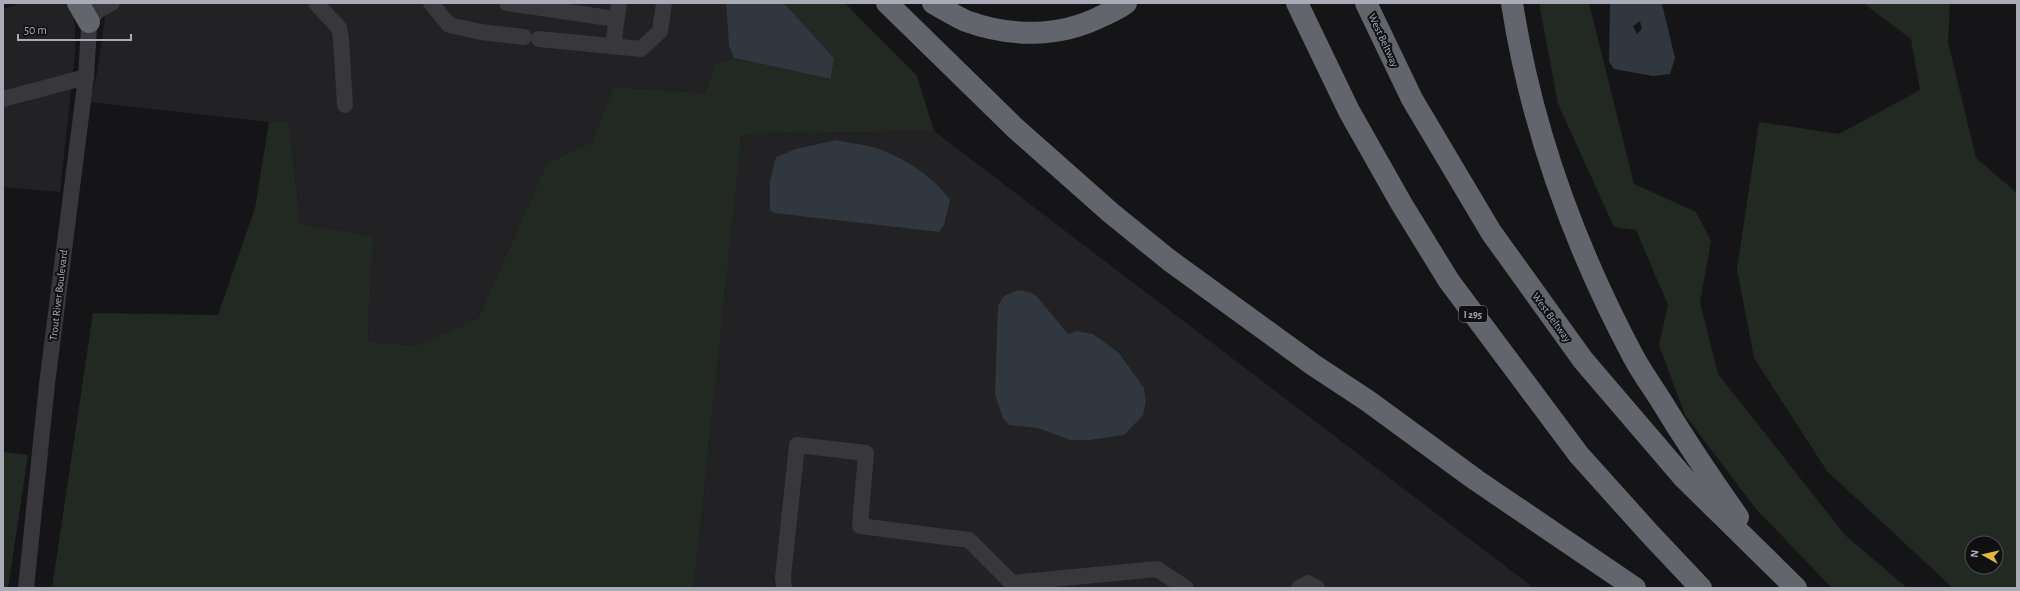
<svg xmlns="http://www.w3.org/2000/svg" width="2020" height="591" viewBox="0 0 2020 591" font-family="'Alegreya Sans',sans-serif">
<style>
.built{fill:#222124}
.green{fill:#222923;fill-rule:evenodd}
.water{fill:#30373f;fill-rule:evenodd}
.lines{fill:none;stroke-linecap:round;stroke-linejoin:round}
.minor{stroke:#37373c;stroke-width:16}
.highway{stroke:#63656c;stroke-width:22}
.labels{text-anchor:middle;stroke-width:4;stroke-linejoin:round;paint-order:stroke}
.shield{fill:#101012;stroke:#7b7d85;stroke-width:1}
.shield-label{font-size:10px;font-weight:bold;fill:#a9acb6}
.street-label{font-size:11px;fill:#a9acb6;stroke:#101012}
</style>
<rect width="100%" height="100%" fill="#151517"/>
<!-- built -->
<g class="built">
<path d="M21 3H69L71 5 75 26V53L60 192 3 187V9Z"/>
<path d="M107 3H726L729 46 734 58 715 64 705 93 613 87 592 142 547 163 478 318 415 346 368 341 373 236 300 224 289 121 269 122 90 102 97 73Z"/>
<path d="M934 131 1534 588H694L742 134Z"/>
</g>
<!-- green -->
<g class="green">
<path d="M784 3H845L917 76 934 131 742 134 694 588H52L93 313 218 315 255 208 269 122 289 121 300 224 373 236 368 341 415 346 478 318 547 163 592 142 613 87 705 93 715 64 734 58 831 79 834 58Z"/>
<path d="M1539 3H1589L1634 184 1696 212 1711 241 1700 302 1718 374 1845 535 1907 588H1832L1756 509 1685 415 1659 345 1668 305 1636 230 1614 227 1558 104Z"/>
<path d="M1863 3H1950L1948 42 1976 158 2017 193V588H1953L1827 471 1754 358 1737 269 1759 122 1839 134 1920 90 1911 39ZM1972 543H1996V567H1972Z"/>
<path d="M3 452 28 455 8 588H3Z"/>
</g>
<!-- water -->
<g class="water">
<path d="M726 3H784L834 58 831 79 734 58 729 46Z"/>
<path d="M1610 3 1662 4 1675 58 1670 74 1653 76 1614 69 1609 62ZM1640 21 1642 29 1637 34 1633 26Z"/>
<path d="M836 140C849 143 863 144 876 148 904 158 932 175 950 200L944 225 939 232 774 213 770 210V181L776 157 796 149Z"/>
<path d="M1018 290 1030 292 1037 297 1068 334 1077 331 1093 334 1119 353 1144 388 1146 401 1143 415 1124 435 1089 440H1070L1038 428 1009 425 1003 418 995 394 998 306 1004 296Z"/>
</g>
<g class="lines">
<!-- minor -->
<g class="minor">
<path d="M316 3 339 28 341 39 345 105"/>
<path d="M431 3 449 25 481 32 524 37"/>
<path d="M507 3 616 19"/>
<path d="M89 22 97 11 112 3"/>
<path d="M539 39 641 49 660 31 664 3"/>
<path d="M613 46 619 3"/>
<path d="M3 99 86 77"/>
<path d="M26 588 47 384 86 77 90 11"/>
<path d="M784 588 783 577 797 445 866 453 860 526 969 540 1012 583 1157 569 1186 588"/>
<path d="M1299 588 1308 583 1317 588"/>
</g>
<!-- highway -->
<g class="highway">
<path d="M78 3 89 22"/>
<path d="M887 3 1015 128 1111 213 1169 260 1312 364 1368 401 1476 480 1635 588"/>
<path d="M933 3C944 9 955 16 966 21 1010 37 1059 38 1102 16 1110 12 1119 9 1126 3"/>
<path d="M1297 3 1349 111 1401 203 1449 281 1579 455 1650 534 1701 588"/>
<path d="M1366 3 1412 99 1491 232 1583 360 1684 478 1796 588"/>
<path d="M1512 3C1531 127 1574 245 1633 356 1641 371 1651 385 1660 399 1685 440 1711 479 1738 517"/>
</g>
</g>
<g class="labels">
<!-- shield labels -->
<rect class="shield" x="1459" y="306" width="28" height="16" rx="3"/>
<g class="shield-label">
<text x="1473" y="318">I 295</text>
</g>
<!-- street labels -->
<g class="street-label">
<text transform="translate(1384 40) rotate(65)" y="4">West Beltway</text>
<text transform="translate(58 295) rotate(-83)" y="4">Trout River Boulevard</text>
<text transform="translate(1552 317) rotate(54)" y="4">West Beltway</text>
</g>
</g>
<!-- border -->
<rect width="2020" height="591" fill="none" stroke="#a9acb6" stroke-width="8"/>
<!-- north arrow -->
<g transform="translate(1984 555) rotate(278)"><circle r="19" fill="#101012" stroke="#4d4e54"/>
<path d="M0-3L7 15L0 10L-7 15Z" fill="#e0b844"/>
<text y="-6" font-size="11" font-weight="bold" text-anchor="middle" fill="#a9acb6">N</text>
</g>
<!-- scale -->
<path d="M18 34v6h113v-6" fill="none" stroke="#a9acb6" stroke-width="2"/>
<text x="24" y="34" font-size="12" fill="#a9acb6" stroke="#101012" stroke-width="3" paint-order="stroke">50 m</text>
</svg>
